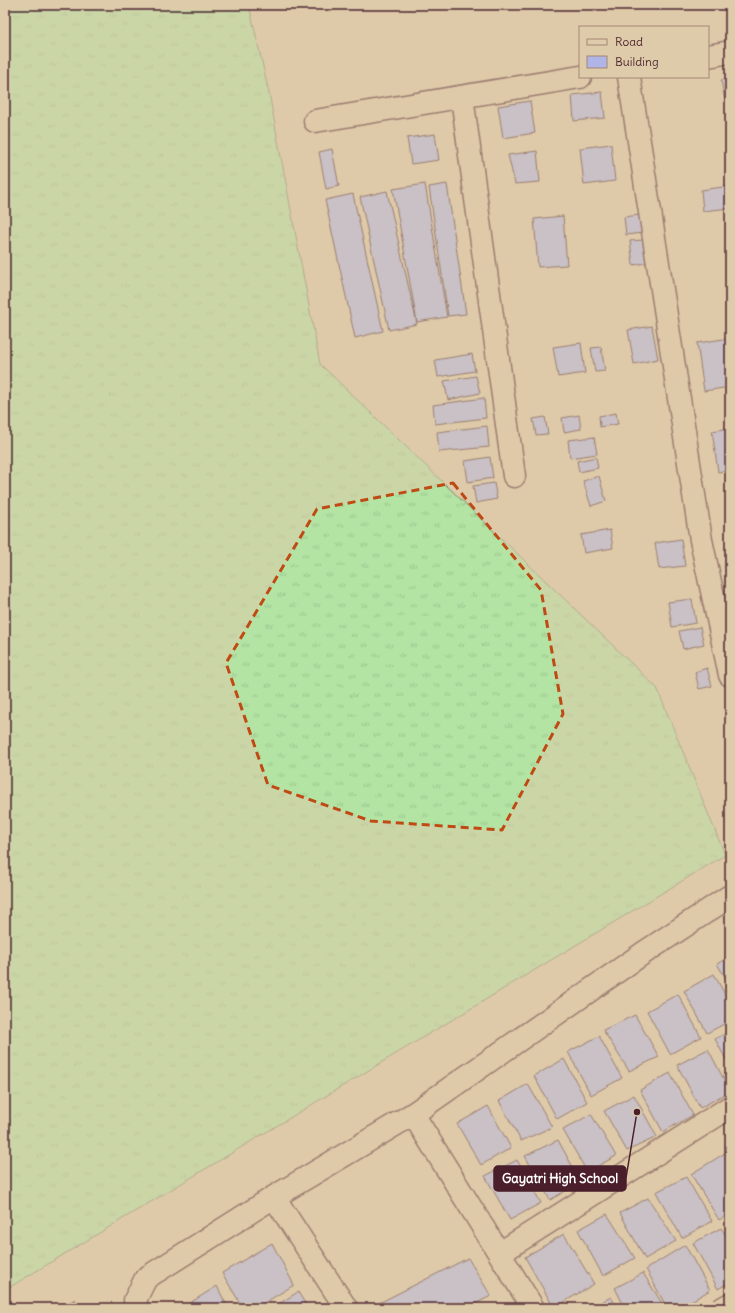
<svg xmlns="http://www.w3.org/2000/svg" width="735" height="1313" viewBox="0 0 735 1313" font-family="Delius,sans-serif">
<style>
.grass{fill:url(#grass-tufts);stroke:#7e8268}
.building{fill:#afb5e6;stroke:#4a1f2b}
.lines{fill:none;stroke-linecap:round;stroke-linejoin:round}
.street-casing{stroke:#4a1f2b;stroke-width:25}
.street{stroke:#decba9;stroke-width:22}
.marked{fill:none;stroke:#c04a14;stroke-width:3;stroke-dasharray:8 5;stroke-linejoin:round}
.leader{fill:none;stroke:#4a1f2b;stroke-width:1.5}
.callout-dot{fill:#4a1f2b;stroke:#decba9;stroke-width:1.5}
.callout{fill:#4a1f2b;stroke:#4a1f2b;stroke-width:1.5}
.callout-label{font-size:13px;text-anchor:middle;font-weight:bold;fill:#fff}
</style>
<defs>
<pattern id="grass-tufts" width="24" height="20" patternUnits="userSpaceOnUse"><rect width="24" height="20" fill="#b3e4a4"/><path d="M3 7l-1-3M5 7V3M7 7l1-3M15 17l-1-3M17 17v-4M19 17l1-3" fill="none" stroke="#9bc38d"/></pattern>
</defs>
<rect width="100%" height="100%" fill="#decba9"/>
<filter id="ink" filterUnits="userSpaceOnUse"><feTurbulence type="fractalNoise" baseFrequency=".025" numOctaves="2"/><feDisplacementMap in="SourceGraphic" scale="8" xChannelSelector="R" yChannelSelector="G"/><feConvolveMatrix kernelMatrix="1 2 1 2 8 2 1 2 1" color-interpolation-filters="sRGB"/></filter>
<g filter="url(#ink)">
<!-- grass -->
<path class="grass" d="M5 5H249L269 93 320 364 657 688 725 855 5 1290Z"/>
<!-- building -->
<g class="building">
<path d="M730 79V100L725 101 721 80Z"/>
<path d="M602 92 605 118 574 121 572 95Z"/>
<path d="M530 101 535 133 503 138 498 106Z"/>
<path d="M435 134 439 160 411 164 407 138Z"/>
<path d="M611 144 615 181 584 185 580 148Z"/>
<path d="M332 149 339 186 326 189 319 152Z"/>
<path d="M537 151 540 182 515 184 508 155Z"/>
<path d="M425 184 447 317 417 322 393 189Z"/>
<path d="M447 184 466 314 448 316 429 187Z"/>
<path d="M730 186V208L703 211 701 190Z"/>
<path d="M387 191 417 324 389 330 360 197Z"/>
<path d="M353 194 383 331 355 338 325 200Z"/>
<path d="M639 215 642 233 626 235 624 217Z"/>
<path d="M563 216 567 265 538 267 534 219Z"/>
<path d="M643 240 646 263 633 265 630 241Z"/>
<path d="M652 326 658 359 634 364 628 330Z"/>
<path d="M730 338V387L704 391 697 343Z"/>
<path d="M581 343 585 373 558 377 553 347Z"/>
<path d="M601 347 605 371 595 372 591 348Z"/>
<path d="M472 354 475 371 438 377 435 360Z"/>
<path d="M476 376 480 393 448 400 444 381Z"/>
<path d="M484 398 486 418 435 424 433 405Z"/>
<path d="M616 413 618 424 600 427 599 416Z"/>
<path d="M579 415 581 429 564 432 562 418Z"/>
<path d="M545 417 548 434 536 435 533 419Z"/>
<path d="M487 426 489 447 439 452 437 432Z"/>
<path d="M730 428V470L718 472 712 431Z"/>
<path d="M594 437 597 454 570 458 568 440Z"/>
<path d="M490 457 493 478 468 482 465 461Z"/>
<path d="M596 457 598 468 579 472 577 461Z"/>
<path d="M599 476 606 501 591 506 583 481Z"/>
<path d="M494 483 497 499 476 503 473 486Z"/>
<path d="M610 530 613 548 584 553 581 535Z"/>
<path d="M681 539 685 566 659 569 655 543Z"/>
<path d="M692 599 696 623 672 627 668 602Z"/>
<path d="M700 627 704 644 683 649 679 631Z"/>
<path d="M707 668 712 686 699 689 695 672Z"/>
<path d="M730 956V985L717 964Z"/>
<path d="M714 974 730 1004V1021L707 1033 684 991Z"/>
<path d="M678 994 701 1037 670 1054 647 1011Z"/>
<path d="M635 1015 659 1057 629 1071 603 1030Z"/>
<path d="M730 1031V1067L715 1039Z"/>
<path d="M599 1036 622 1078 591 1095 568 1052Z"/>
<path d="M708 1049 730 1091 700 1108 677 1065Z"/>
<path d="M564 1059 587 1102 557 1119 534 1076Z"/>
<path d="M670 1073 693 1115 663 1132 640 1090Z"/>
<path d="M528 1084 552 1127 521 1141 499 1101Z"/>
<path d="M634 1095 657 1137 627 1151 604 1111Z"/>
<path d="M488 1106 511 1148 481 1165 457 1124Z"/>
<path d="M591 1114 616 1156 587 1172 563 1130Z"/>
<path d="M558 1140 581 1182 550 1200 525 1156Z"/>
<path d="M730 1150V1213L719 1220 691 1174Z"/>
<path d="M517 1160 541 1203 510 1220 485 1176Z"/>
<path d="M686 1177 712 1221 682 1238 656 1192Z"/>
<path d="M648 1198 676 1241 645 1259 620 1213Z"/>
<path d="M607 1214 635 1258 603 1276 578 1230Z"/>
<path d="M721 1228 730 1241V1282L718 1289 693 1243Z"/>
<path d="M564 1234 594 1284 554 1308 525 1257Z"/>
<path d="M272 1243 294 1285 256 1308H243L222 1273Z"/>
<path d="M685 1245 710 1290 680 1308H667L646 1269Z"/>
<path d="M468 1258 491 1296 467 1308H369Z"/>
<path d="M643 1273 665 1308H625L615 1288Z"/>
<path d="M217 1286 228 1308H186L185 1306Z"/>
<path d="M298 1292 308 1308H272Z"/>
<path d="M611 1297 617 1308H590Z"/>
<path d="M75 1299 80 1308H60Z"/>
</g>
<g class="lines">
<!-- street casing -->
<g class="street-casing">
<g id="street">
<path d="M708 56 730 52"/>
<path d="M629 77 701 540 730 675"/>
<path d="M462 97 514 476"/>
<path d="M315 121 580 77"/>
<path d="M413 1114 533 1308"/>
<path d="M274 1197 346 1308"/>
<path d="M500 1253 730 1107"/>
<path d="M137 1308 135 1300 146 1278 274 1197 413 1114 642 954 730 896"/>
<path d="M723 1308 730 1304"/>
</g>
</g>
<!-- street -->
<use href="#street" class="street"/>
</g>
</g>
<!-- marked area -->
<path d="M0 0H735V1313H0ZM453 483 541 590 563 714 502 830 371 821 268 785 226 663 317 509Z" fill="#decba9" fill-opacity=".55" fill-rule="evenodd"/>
<path class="marked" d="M453 483 541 590 563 714 502 830 371 821 268 785 226 663 317 509Z"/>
<!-- callouts -->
<path class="leader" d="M637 1112L626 1178"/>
<circle class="callout-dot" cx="637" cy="1112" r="4"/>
<rect class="callout" x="494" y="1166" width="132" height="25" rx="4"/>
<g class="callout-label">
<text x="560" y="1183">Gayatri High School</text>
</g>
<!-- margin -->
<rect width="735" height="1313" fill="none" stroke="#decba9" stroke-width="20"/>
<rect x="10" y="10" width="715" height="1293" fill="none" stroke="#4a1f2b" stroke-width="1.5" filter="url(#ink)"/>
<!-- legend -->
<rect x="579" y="26" width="130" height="52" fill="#decba9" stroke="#a38677"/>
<rect x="587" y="39" width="20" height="6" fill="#decba9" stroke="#a38677"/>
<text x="615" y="46" font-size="12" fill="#4a1f2b">Road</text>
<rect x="587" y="56" width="20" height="12" fill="#afb5e6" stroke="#a38677"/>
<text x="615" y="66" font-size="12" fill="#4a1f2b">Building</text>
</svg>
